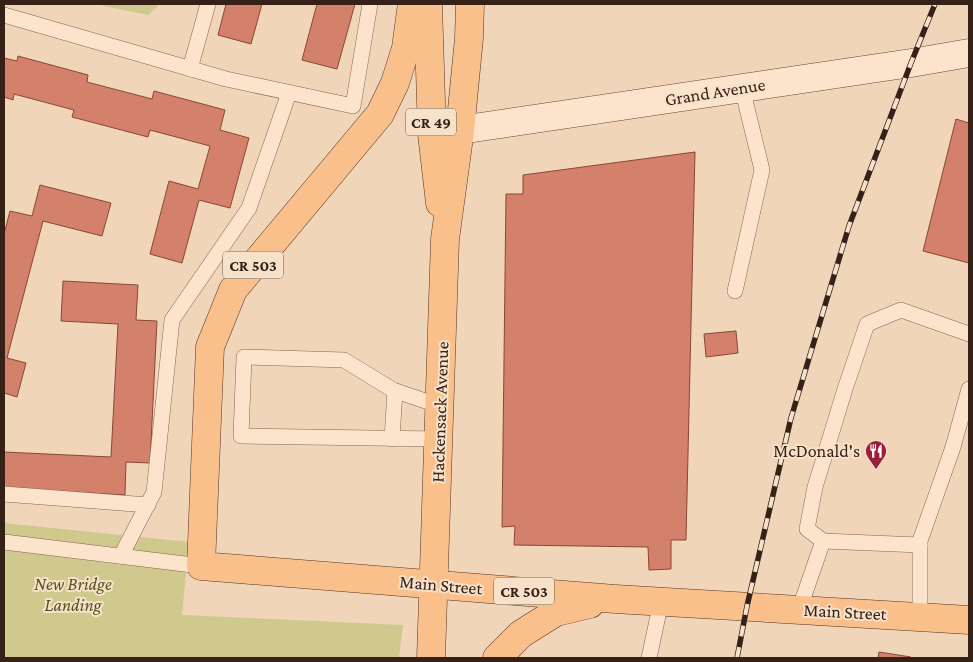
<svg xmlns="http://www.w3.org/2000/svg" width="973" height="662" viewBox="0 0 973 662" font-family="'Crimson Pro',serif">
<style>
.green{fill:#cfc98d}
.building{fill:#d3816b;stroke:#894637}
.lines{fill:none;stroke-linecap:round;stroke-linejoin:round}
.lane-casing{stroke:#886453;stroke-width:16}
.secondary-casing{stroke:#6a4536;stroke-width:29}
.primary-casing{stroke:#553428;stroke-width:29}
.lane{stroke:#fce4cc;stroke-width:15}
.secondary{stroke:#fce4cc;stroke-width:28}
.primary{stroke:#f9c08b;stroke-width:28}
.rail-casing{stroke:#362119;stroke-width:5.5}
.rail{stroke:#f8e1c9;stroke-width:4;stroke-dasharray:11;stroke-linecap:butt}
.labels{text-anchor:middle;stroke-width:4;stroke-linejoin:round;paint-order:stroke}
.shield{fill:#f8e1c9;stroke:#705b4e;stroke-width:1}
.shield-label{font-size:16px;font-weight:bold;fill:#362119}
.street-label{font-size:18px;fill:#362119;stroke:#f8e1c9}
.poi-label{font-size:18px;fill:#362119;stroke:#f8e1c9;text-anchor:end}
.park-label{font-size:18px;font-style:italic;fill:#52541e;stroke:#f8e1c9}
</style>
<rect width="100%" height="100%" fill="#f1d5b9"/>
<!-- green -->
<g class="green">
<path d="M95 4H160L148 15Z"/>
<path d="M4 523 189 542 182 615 403 625 399 658H4Z"/>
</g>
<!-- building -->
<g class="building">
<path d="M226 4H262L251 44 218 35Z"/>
<path d="M317 4H355L337 69 302 60Z"/>
<path d="M18 56 88 75 87 82 152 99 154 91 225 110 220 130 249 138 230 208 199 200 182 263 150 254 169 181 198 189 210 146 150 130 148 137 72 117 74 110 14 94 13 100 4 97V58L17 61Z"/>
<path d="M956 119 969 123V263L923 251Z"/>
<path d="M695 152 686 540H671V569L649 570 648 547 514 545 515 526 502 527 506 194H523V175Z"/>
<path d="M40 185 111 203 102 236 43 221 7 358 26 363 17 397 4 393V234L10 211 32 216Z"/>
<path d="M63 281 138 285 136 320 157 321 150 463 126 462 125 495 4 488V452L111 457 118 324 61 321Z"/>
<path d="M736 331 738 353 706 357 704 334Z"/>
<path d="M879 652 911 657 910 658H878Z"/>
</g>
<g class="lines">
<!-- lane casing -->
<g class="lane-casing">
<g id="lane">
<path d="M4 15 226 79 353 106 370 4"/>
<path d="M190 69 208 4"/>
<path d="M735 291 762 170 742 88"/>
<path d="M392 439 395 391"/>
<path d="M439 439 241 436 244 357 344 360 393 390 440 406"/>
<path d="M4 494 148 505"/>
<path d="M4 542 201 566"/>
<path d="M920 545 823 541 807 529 815 487 845 389 867 324 901 310 969 334"/>
<path d="M121 556 154 492 172 320 249 208 289 93"/>
<path d="M799 610 823 541"/>
<path d="M920 617V541L953 447 969 389"/>
<path d="M649 658 661 602"/>
</g>
</g>
<!-- secondary casing -->
<g class="secondary-casing">
<path id="secondary" d="M460 130 911 63 969 53"/>
</g>
<!-- primary casing -->
<g class="primary-casing">
<g id="primary">
<path d="M412 4 406 48 395 83 380 114 233 290 210 347 201 566 615 599 969 620"/>
<path d="M428 4 432 134 440 203"/>
<path d="M431 658 445 239 460 130 469 38 470 4"/>
<path d="M497 658 521 634 556 612 590 604"/>
</g>
</g>
<!-- lane -->
<use href="#lane" class="lane"/>
<!-- secondary -->
<use href="#secondary" class="secondary"/>
<!-- primary -->
<use href="#primary" class="primary"/>
<!-- rail casing -->
<g class="rail-casing">
<path id="rail" d="M737 658 747 606 791 418 849 226 911 63 935 4"/>
</g>
<!-- rail -->
<use href="#rail" class="rail"/>
</g>
<!-- icons -->
<defs>
<g id="restaurant-pin" transform="scale(1.125)"><path d="M0 17L-7.5 6A9.5 9.5 0 1 1 7.5 6Z" fill="#9c1e39" stroke="#f8e1c9"/><path d="M-5-6h1v4h1v-4h1v4h1v-4h1v5L-1.5 .5V6h-2V.5L-5-1ZM5-6V6H3V1.5H1.5Q1.5-4 5-6Z" fill="#fff"/></g>
</defs>
<g fill-rule="evenodd">
<use href="#restaurant-pin" x="876" y="451"/>
</g>
<g class="labels">
<!-- shield labels -->
<g class="shield">
<rect x="406" y="108.5" width="50" height="27" rx="4"/>
<rect x="223" y="251.5" width="60" height="27" rx="4"/>
<rect x="494" y="577.5" width="60" height="27" rx="4"/>
</g>
<g class="shield-label">
<text x="431" y="128">CR 49</text>
<text x="253" y="271">CR 503</text>
<text x="524" y="597">CR 503</text>
</g>
<!-- street labels -->
<g class="street-label">
<text transform="translate(715 92) rotate(-9)" y="6">Grand Avenue</text>
<text transform="translate(440 412) rotate(-88)" y="6">Hackensack Avenue</text>
<text transform="translate(441 585) rotate(5)" y="6">Main Street</text>
<text transform="translate(845 612) rotate(3)" y="6">Main Street</text>
</g>
<!-- poi labels -->
<g class="poi-label">
<text x="860" y="457">McDonald's</text>
</g>
<!-- park labels -->
<g class="park-label">
<text x="73" y="590">New Bridge<tspan x="73" dy="21">Landing</tspan></text>
</g>
</g>
<!-- border -->
<rect width="973" height="662" fill="none" stroke="#362119" stroke-width="10"/>
</svg>
